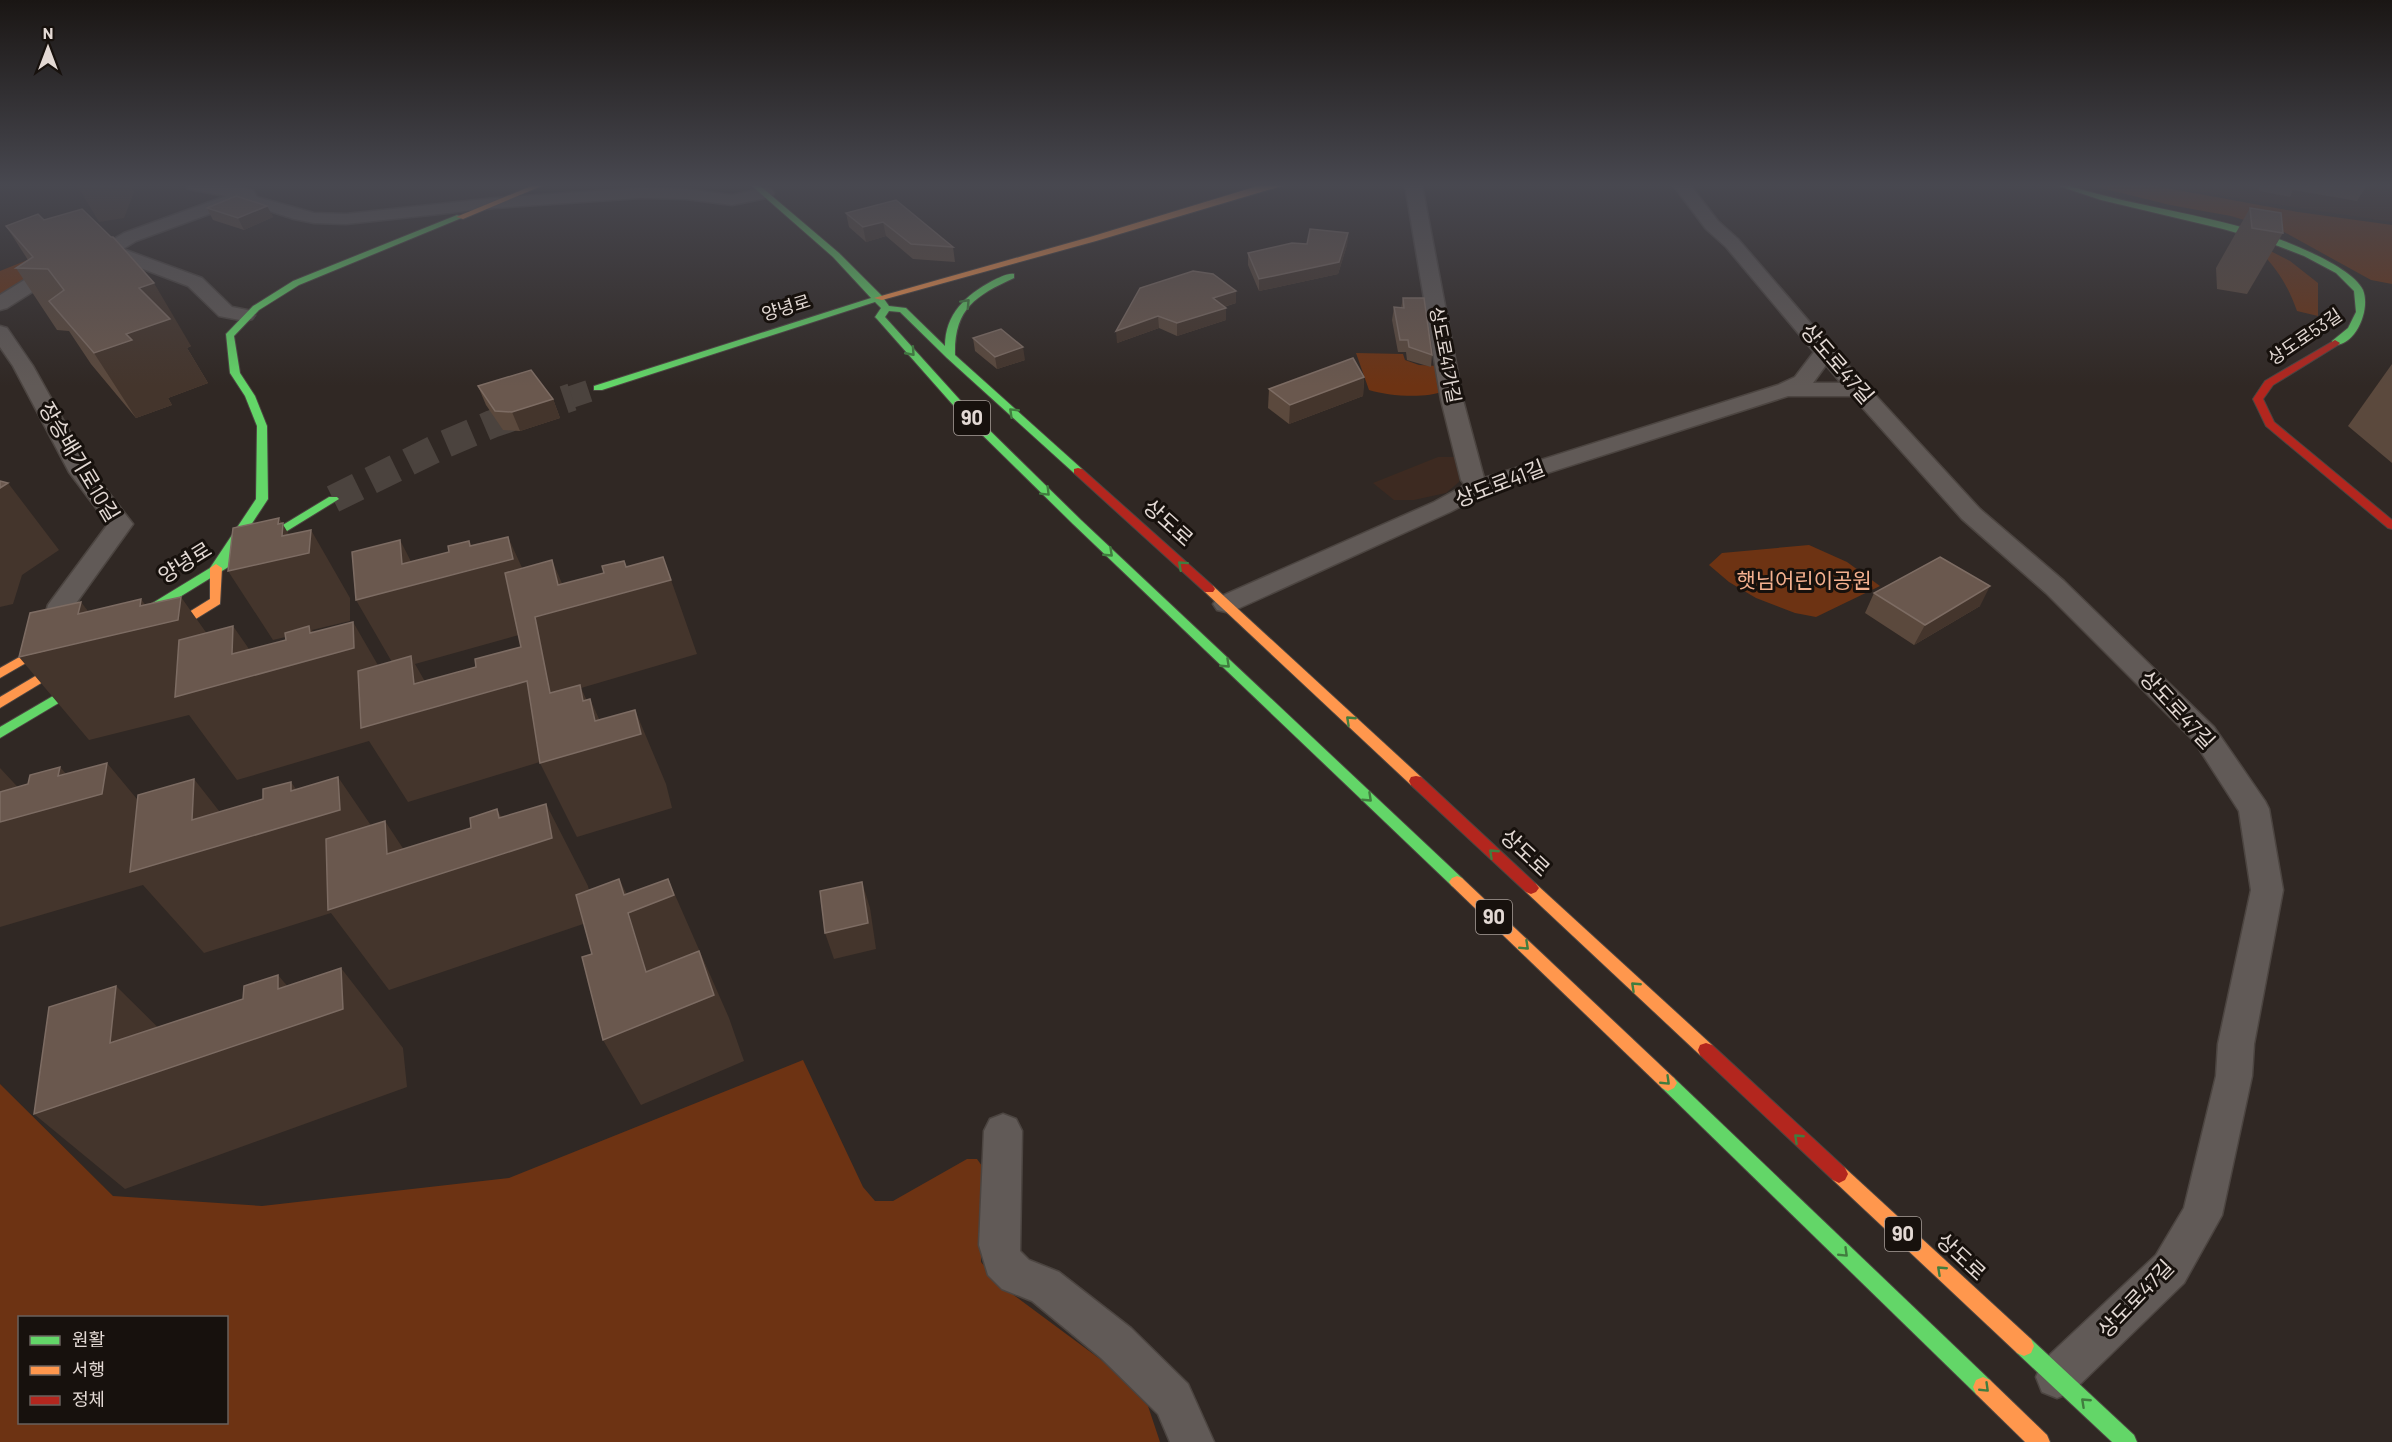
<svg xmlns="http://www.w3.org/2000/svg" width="2392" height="1442" viewBox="0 0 2392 1442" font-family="Barlow,'Noto Sans KR',sans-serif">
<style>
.built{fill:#3d2a21}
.green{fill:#6d3313;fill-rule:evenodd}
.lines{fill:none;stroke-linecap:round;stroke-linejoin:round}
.secondary-tunnel-far1{stroke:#4b433e;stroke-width:22;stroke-dasharray:22 11;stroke-linecap:butt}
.secondary-tunnel{stroke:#4b433e;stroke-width:28;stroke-dasharray:28 14;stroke-linecap:butt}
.street-casing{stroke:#4c4541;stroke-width:3}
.fast-casing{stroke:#4c4541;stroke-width:2}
.slow-casing{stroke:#4c4541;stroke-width:2}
.jam-casing{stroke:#4c4541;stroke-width:2}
.street{fill:#615a57;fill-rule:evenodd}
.fast{fill:#63d668;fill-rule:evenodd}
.slow{fill:#ff974d;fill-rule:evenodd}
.jam{fill:#b3261e;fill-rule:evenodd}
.wall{fill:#5b493d}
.shaded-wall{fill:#44352c;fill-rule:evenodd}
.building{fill:#6a584e;stroke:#7d6c63;stroke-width:1.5}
.oneway{stroke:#417d3f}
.labels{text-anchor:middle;stroke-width:6;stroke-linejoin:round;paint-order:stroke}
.far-street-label{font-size:18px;fill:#e3d9d4;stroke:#17110d}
.shield{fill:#17110d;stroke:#a69d98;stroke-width:1.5}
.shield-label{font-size:20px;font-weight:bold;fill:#e3d9d4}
.street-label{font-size:21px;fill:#e3d9d4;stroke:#17110d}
.park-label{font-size:21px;fill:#f4b08f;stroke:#17110d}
</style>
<rect width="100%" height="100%" fill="#302824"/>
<!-- built -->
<g class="built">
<path d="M2151 185H2392V222Z"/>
<path d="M1438 457H1454L1459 477V482L1446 493 1414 500H1394L1373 483Z"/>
</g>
<!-- green -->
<g class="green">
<path d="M2089 185H2150L2298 212 2392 225V284L2371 280 2284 232 2231 216 2170 205Z"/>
<path d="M2251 241 2290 261 2318 283V316L2297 311C2285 278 2274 266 2251 241Z"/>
<path d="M45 253 86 256 21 282 0 297V271Z"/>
<path d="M1356 353 1403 354 1405 360 1419 365 1438 366 1443 391C1427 399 1387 396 1369 390Z"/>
<path d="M1809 545 1847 562 1880 586 1816 617 1795 613 1756 598 1729 582 1709 565 1722 553Z"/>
<path d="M803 1060 863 1187 875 1201H893L967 1159H977L982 1166 981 1262 1000 1285 1108 1365 1148 1406 1160 1442H0V1084L113 1196 262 1206 509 1178ZM20 1318H226V1422H20Z"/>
</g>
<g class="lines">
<!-- secondary-tunnel-far1 -->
<path class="secondary-tunnel-far1" d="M568 398 598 388"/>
<!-- secondary-tunnel -->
<path class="secondary-tunnel" d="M333 499 445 444 492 424 572 397"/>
<!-- street casing -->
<g class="street-casing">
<g id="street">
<path d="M186 185C209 185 231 185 253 190L257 197 314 213 346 214 495 198 641 188 686 189 732 195 765 188 771 189 774 193 771 197 732 205 686 199 641 198 495 208 346 224 314 223 294 219 242 202 136 241 123 249 202 278 232 307 252 311 255 315 252 319 245 321 219 316 188 286 109 256 48 282 7 308 0 310V295L34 274 102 246 124 233 226 196 188 189Z"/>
<path d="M1405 185H1422L1463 400 1484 478 1778 385 1795 377 1814 352 1726 247 1706 229 1673 185H1690L1718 221 1738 239 1832 348 1980 509 2064 581 2214 727 2265 801 2269 809 2283 890 2254 1044 2252 1076 2222 1215 2184 1283 2072 1392 2057 1398 2042 1392 2036 1377 2042 1362 2156 1255 2184 1208 2216 1076 2218 1044 2251 890 2239 811 2194 741 2046 593 1962 519 1852 396H1788L1488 492 1450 512 1235 610 1226 612 1217 610 1213 604 1217 598 1434 502 1465 485 1461 480 1441 400ZM1826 365 1841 383H1813Z"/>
<path d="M0 326 7 328 33 366 91 470 133 524 74 606 66 625 57 628 48 625 44 619 48 605 108 524 69 472 13 366 0 347Z"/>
<path d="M1003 1114 1016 1119 1022 1131 1020 1251 1029 1260 1059 1272 1131 1328 1188 1384 1214 1442H1170L1158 1414 1101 1358 1032 1301 1002 1289 988 1275 979 1245 984 1131 990 1119Z"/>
</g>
</g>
<!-- fast casing -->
<g class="fast-casing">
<g id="fast">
<path d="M751 185H759L839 253 882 296 889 306 906 308 945 346C945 314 966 295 992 281 999 278 1007 273 1014 274V278C975 296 954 309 955 355L1082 469V473H1074L947 358 900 312 889 311 885 317 969 410 1081 520 1462 878 1465 882 1462 886 1457 888 1452 886 1073 524 961 414 877 319 875 317 881 308 875 302 602 390H594V386L871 298 833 257Z"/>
<path d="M2056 185H2067C2147 211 2236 216 2312 253 2327 260 2356 275 2363 290 2371 310 2355 348 2332 345V341L2348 328 2356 312 2354 291 2336 273 2304 256 2265 241 2223 229 2101 200Z"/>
<path d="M457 215 464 217 299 285 259 310 234 336 240 373 255 396 267 426 268 499 230 557 329 497H337L339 499 131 627H123L121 624 123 621 210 568 256 499 257 426 245 396 230 373 226 334 253 306 293 281Z"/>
<path d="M94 672 99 673 101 676 99 679 0 738V727Z"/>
<path d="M1668 1075 1674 1078 1990 1380 1993 1387 1990 1394 1983 1397 1976 1394 1662 1088 1659 1083 1662 1078Z"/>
<path d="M2024 1336 2031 1339 2134 1435 2137 1442H2112L2017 1353 2014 1346 2017 1339Z"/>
</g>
</g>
<!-- slow casing -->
<g class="slow-casing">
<g id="slow">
<path d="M534 185H544L463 219 456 217Z"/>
<path d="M1261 185H1285L1096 241 882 300 874 298 1090 237Z"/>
<path d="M216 564 222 568 220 604 160 641H152L150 638 152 635 210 599V568Z"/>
<path d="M1209 585 1213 586 1421 777 1423 781 1421 785H1411L1205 592 1203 589 1205 586Z"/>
<path d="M60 634 64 635 66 638 64 641 0 678V668Z"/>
<path d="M76 652 81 653 82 656 81 659 0 708V697Z"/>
<path d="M1457 876 1462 878 1674 1078 1677 1083 1674 1088 1668 1091 1662 1088 1452 886 1449 882 1452 878Z"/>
<path d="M1531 882 1536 884 1712 1045 1714 1050 1712 1055 1706 1057 1700 1055 1526 892 1523 888 1526 884Z"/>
<path d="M1839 1165 1845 1168 2031 1339 2034 1346 2031 1353 2024 1356 2017 1353 1833 1180 1830 1174 1833 1168Z"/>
<path d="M1983 1377 1990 1380 2047 1435 2050 1442H2025L1976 1394 1973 1387 1976 1380Z"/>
</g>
</g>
<!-- jam casing -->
<g class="jam-casing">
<g id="jam">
<path d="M2335 340 2340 343 2338 345 2273 385 2263 399 2274 422 2392 520V529L2388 528 2266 426 2253 399 2265 381Z"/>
<path d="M1078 468 1082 469 1213 586 1215 589 1213 592H1205L1074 473V469Z"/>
<path d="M1416 776 1421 777 1536 884 1539 888 1536 892 1531 894 1526 892 1411 785 1409 781 1411 777Z"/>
<path d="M1706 1043 1712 1045 1845 1168 1848 1174 1845 1180 1839 1183 1833 1180 1700 1055 1698 1050 1700 1045Z"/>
</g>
</g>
<!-- street -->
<use href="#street" class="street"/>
<!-- fast -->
<use href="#fast" class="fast"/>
<!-- slow -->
<use href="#slow" class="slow"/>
<!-- jam -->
<use href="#jam" class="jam"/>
</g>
<!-- wall -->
<g class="wall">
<path d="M2259 185H2367L2357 201 2293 190 2290 197 2259 191Z"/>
<path d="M896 200 953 247 955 262 913 259 886 236 866 242 849 227 846 213Z"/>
<path d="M267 206 273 217 244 230 213 220 207 208Z"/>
<path d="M2250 208 2283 233 2247 294 2217 289 2216 268Z"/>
<path d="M44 220 191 346 187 348 208 383 168 398 172 405 136 418 91 364 69 331 57 330 16 268 28 260 6 226Z"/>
<path d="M1348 233 1347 245 1338 274 1259 291 1248 265V253L1307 244Z"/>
<path d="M1140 288 1236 303 1224 307 1226 308V320L1177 336 1159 328 1117 343Z"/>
<path d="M1403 298 1432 355 1431 367 1407 360 1406 352H1398L1392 320 1394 307 1401 308Z"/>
<path d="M973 338 1025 360 997 369 975 351Z"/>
<path d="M2392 364V463L2348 426Z"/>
<path d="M1364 377 1363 396 1289 424 1268 408 1269 389Z"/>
<path d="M478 386 553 399 560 418 520 431 503 430 486 405Z"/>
<path d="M1874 593 1980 606 1914 645 1865 613Z"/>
</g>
<!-- shaded-wall -->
<g class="shaded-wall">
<path d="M77 185H130L134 192 124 218 99 222Z"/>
<path d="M267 206 273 217 244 230 238 218Z"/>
<path d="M883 222 886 236 866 242 863 227Z"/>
<path d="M1348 233 1347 245 1338 274 1259 291V279Z"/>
<path d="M154 283 191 346 187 348 208 383 168 398 172 405 136 418 94 353 126 334 139 288Z"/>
<path d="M1236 291V303L1212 310 1213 298Z"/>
<path d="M1226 308V320L1177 336V323Z"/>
<path d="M1158 316 1159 328 1117 343 1116 331Z"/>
<path d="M1023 347 1025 360 997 369 995 357Z"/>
<path d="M1364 377 1363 396 1289 424 1290 405Z"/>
<path d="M553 399 560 418 520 431 512 412Z"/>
<path d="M8 483 59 550 22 575 13 604 0 607V488Z"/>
<path d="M279 518 301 554 309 553 311 530 350 598V621L312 630 328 655 354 648 353 622 401 705 402 717 429 709 414 684 412 664 396 669 356 600 413 585 402 564 400 540 422 583 481 568 470 546 469 541 482 567 513 559 508 537 539 605 541 616 568 608 558 585 552 560 572 607 635 590 624 561 635 590 671 580 663 557 697 654 581 688 594 716 590 699 610 743 641 734 635 710 666 784 672 808 577 837 540 763 578 752 550 693 537 630 415 664 439 706 527 681 563 755 408 802 369 741 237 780 189 715 89 740 19 657 98 639 78 614 81 602 107 636 153 625 140 606 141 599 159 624 178 620 181 597 239 679 248 677 232 654 233 626 265 672 324 656 310 633V631L273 640 228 571 294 556 282 536V531L278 524ZM580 688 583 701 603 745 582 751 569 691Z"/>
<path d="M1990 586 1980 606 1914 645 1925 625Z"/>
<path d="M107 763 176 846 192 820 194 779 241 839 291 791V782L316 817 338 777 387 849 385 821 423 879 499 818 497 809 519 849 546 804 588 886 595 920 389 990 331 913 204 953 143 885 0 927V768L40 811 58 776 60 767 87 798Z"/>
<path d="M619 879 635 910 668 879 729 1018 744 1061 641 1105 603 1040 646 972Z"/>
<path d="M862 882 870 908 876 949 834 959 825 933Z"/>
<path d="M341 968 403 1048 407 1087 125 1189 34 1114 110 1043 116 986 192 1061 278 989V975L315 1019Z"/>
</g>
<!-- building -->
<g class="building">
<path d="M236 196 267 206 238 218 207 208Z"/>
<path d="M896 200 953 247 911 244 883 222 863 227 846 213Z"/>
<path d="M2250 208 2281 213 2283 233 2252 228Z"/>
<path d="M82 209 111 237H113L154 283 139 288 170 319 126 334 132 340 94 353 49 301 64 290 48 269 16 268 33 257 6 226 38 214 44 220Z"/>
<path d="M1310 229 1348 233 1339 262 1259 279 1248 253 1292 243 1307 244Z"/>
<path d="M1193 271 1213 274 1236 291 1213 298 1226 308 1177 323 1158 316 1116 331 1140 288Z"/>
<path d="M1403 298H1424L1432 355 1409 347 1408 340H1400L1394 307 1404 308Z"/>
<path d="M1001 329 1023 347 995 357 973 338Z"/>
<path d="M1353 358 1364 377 1290 405 1269 389Z"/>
<path d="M531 370 553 399 512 412 495 411 478 386Z"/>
<path d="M0 481 8 483 0 488Z"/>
<path d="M279 518 278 524 283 523 282 536 311 530 309 553 228 571 233 528Z"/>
<path d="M508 537 513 559 356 600 352 552 400 540 402 564 449 552 448 546 469 541 470 546Z"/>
<path d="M663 557 671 580 535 617 550 693 580 685 583 701 590 699 595 721 635 710 641 734 540 763 527 681 361 728 358 671 411 656 414 684 476 667 475 659 521 647 505 573 552 560 558 585 604 573 602 566 624 561 626 567Z"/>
<path d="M1940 557 1990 586 1925 625 1874 593Z"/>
<path d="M181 597 178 620 19 657 30 613 81 602 78 614 141 599 140 606Z"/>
<path d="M353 622 354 648 175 697 179 640 233 626 232 654 286 640 285 633 309 626 310 633Z"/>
<path d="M107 763 102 794 0 822V792L28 784 30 775 60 767 58 776Z"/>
<path d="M338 777 340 810 130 872 138 795 194 779 192 820 263 799V789L291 782V791Z"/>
<path d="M546 804 552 838 328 910 326 839 385 821 387 854 471 828 470 818 497 809 499 818Z"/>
<path d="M619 879 624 895 668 879 674 895 628 913 646 972 699 951 714 995 603 1040 582 957 592 954 576 895Z"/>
<path d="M862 882 868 923 825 933 820 891Z"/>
<path d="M341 968 343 1009 34 1114 49 1007 116 986 110 1043 243 999 244 986 278 975V989Z"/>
</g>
<!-- one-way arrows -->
<defs><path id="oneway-chevron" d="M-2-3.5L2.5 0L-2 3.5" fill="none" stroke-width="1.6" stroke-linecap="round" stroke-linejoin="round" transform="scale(1.5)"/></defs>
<g class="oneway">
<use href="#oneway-chevron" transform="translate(966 303) rotate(-47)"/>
<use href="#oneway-chevron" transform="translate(911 352) rotate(48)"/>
<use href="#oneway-chevron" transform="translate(1013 412) rotate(-136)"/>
<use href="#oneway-chevron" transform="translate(1046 492) rotate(45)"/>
<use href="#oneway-chevron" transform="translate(1109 553) rotate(43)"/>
<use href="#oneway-chevron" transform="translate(1182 565) rotate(-138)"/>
<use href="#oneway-chevron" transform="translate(1226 664) rotate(43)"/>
<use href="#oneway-chevron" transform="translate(1350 720) rotate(-137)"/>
<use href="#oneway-chevron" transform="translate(1368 798) rotate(43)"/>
<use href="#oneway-chevron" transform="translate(1493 853) rotate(-137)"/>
<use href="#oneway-chevron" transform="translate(1525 946) rotate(43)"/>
<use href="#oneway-chevron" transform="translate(1635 986) rotate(-137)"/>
<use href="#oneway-chevron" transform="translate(1666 1081) rotate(44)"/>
<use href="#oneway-chevron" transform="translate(1798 1138) rotate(-137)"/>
<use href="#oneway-chevron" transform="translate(1844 1253) rotate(44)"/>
<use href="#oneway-chevron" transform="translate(1941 1270) rotate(-137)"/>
<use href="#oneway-chevron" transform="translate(1985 1388) rotate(44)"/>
<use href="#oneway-chevron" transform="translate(2085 1402) rotate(-137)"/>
</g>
<!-- sky -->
<linearGradient id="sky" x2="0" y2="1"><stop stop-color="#1a1614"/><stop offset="0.48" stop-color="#484850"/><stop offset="1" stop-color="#484850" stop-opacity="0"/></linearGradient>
<rect width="2392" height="386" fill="url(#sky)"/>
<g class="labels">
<!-- far-street labels -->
<g class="far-street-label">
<text transform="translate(786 308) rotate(-17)" y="6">양녕로</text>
<text transform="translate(2305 337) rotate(-34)" y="6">상도로53길</text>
<text transform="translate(1445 355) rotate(79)" y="6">상도로41가길</text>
</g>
<!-- shield labels -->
<g class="shield">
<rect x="954" y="401" width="36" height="34" rx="4.5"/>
<rect x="1476" y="900" width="36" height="34" rx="4.5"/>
<rect x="1885" y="1217" width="36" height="34" rx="4.5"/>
</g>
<g class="shield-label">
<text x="972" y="425">90</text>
<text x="1494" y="924">90</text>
<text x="1903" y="1241">90</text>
</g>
<!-- street labels -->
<g class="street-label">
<text transform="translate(1837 364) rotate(49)" y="7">상도로47길</text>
<text transform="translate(79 462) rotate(59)" y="7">장승배기로10길</text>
<text transform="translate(1500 484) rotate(-21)" y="7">상도로41길</text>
<text transform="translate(1168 523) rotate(42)" y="7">상도로</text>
<text transform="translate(185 563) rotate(-32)" y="7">양녕로</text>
<text transform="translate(2177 710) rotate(47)" y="7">상도로47길</text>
<text transform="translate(1525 853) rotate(43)" y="7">상도로</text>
<text transform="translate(1961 1257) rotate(43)" y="7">상도로</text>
<text transform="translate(2136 1299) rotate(-46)" y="7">상도로47길</text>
</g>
<!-- park labels -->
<g class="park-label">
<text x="1804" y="588">햇님어린이공원</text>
</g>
</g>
<!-- legend -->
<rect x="18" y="1316" width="210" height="108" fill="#17110d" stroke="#69615d" stroke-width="1.5"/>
<rect x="30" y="1336" width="30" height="9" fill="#63d668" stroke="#69615d" stroke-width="1.5"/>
<text x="72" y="1346" font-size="18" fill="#e3d9d4">원활</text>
<rect x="30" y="1366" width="30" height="9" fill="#ff974d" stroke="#69615d" stroke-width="1.5"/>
<text x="72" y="1376" font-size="18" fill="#e3d9d4">서행</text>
<rect x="30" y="1396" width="30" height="9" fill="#b3261e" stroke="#69615d" stroke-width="1.5"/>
<text x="72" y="1406" font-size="18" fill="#e3d9d4">정체</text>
<!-- north arrow -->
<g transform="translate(48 48)" stroke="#17110d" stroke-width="4.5" paint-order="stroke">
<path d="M0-4.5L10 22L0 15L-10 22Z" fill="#e3d9d4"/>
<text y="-9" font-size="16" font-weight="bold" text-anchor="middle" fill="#e3d9d4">N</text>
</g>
</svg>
